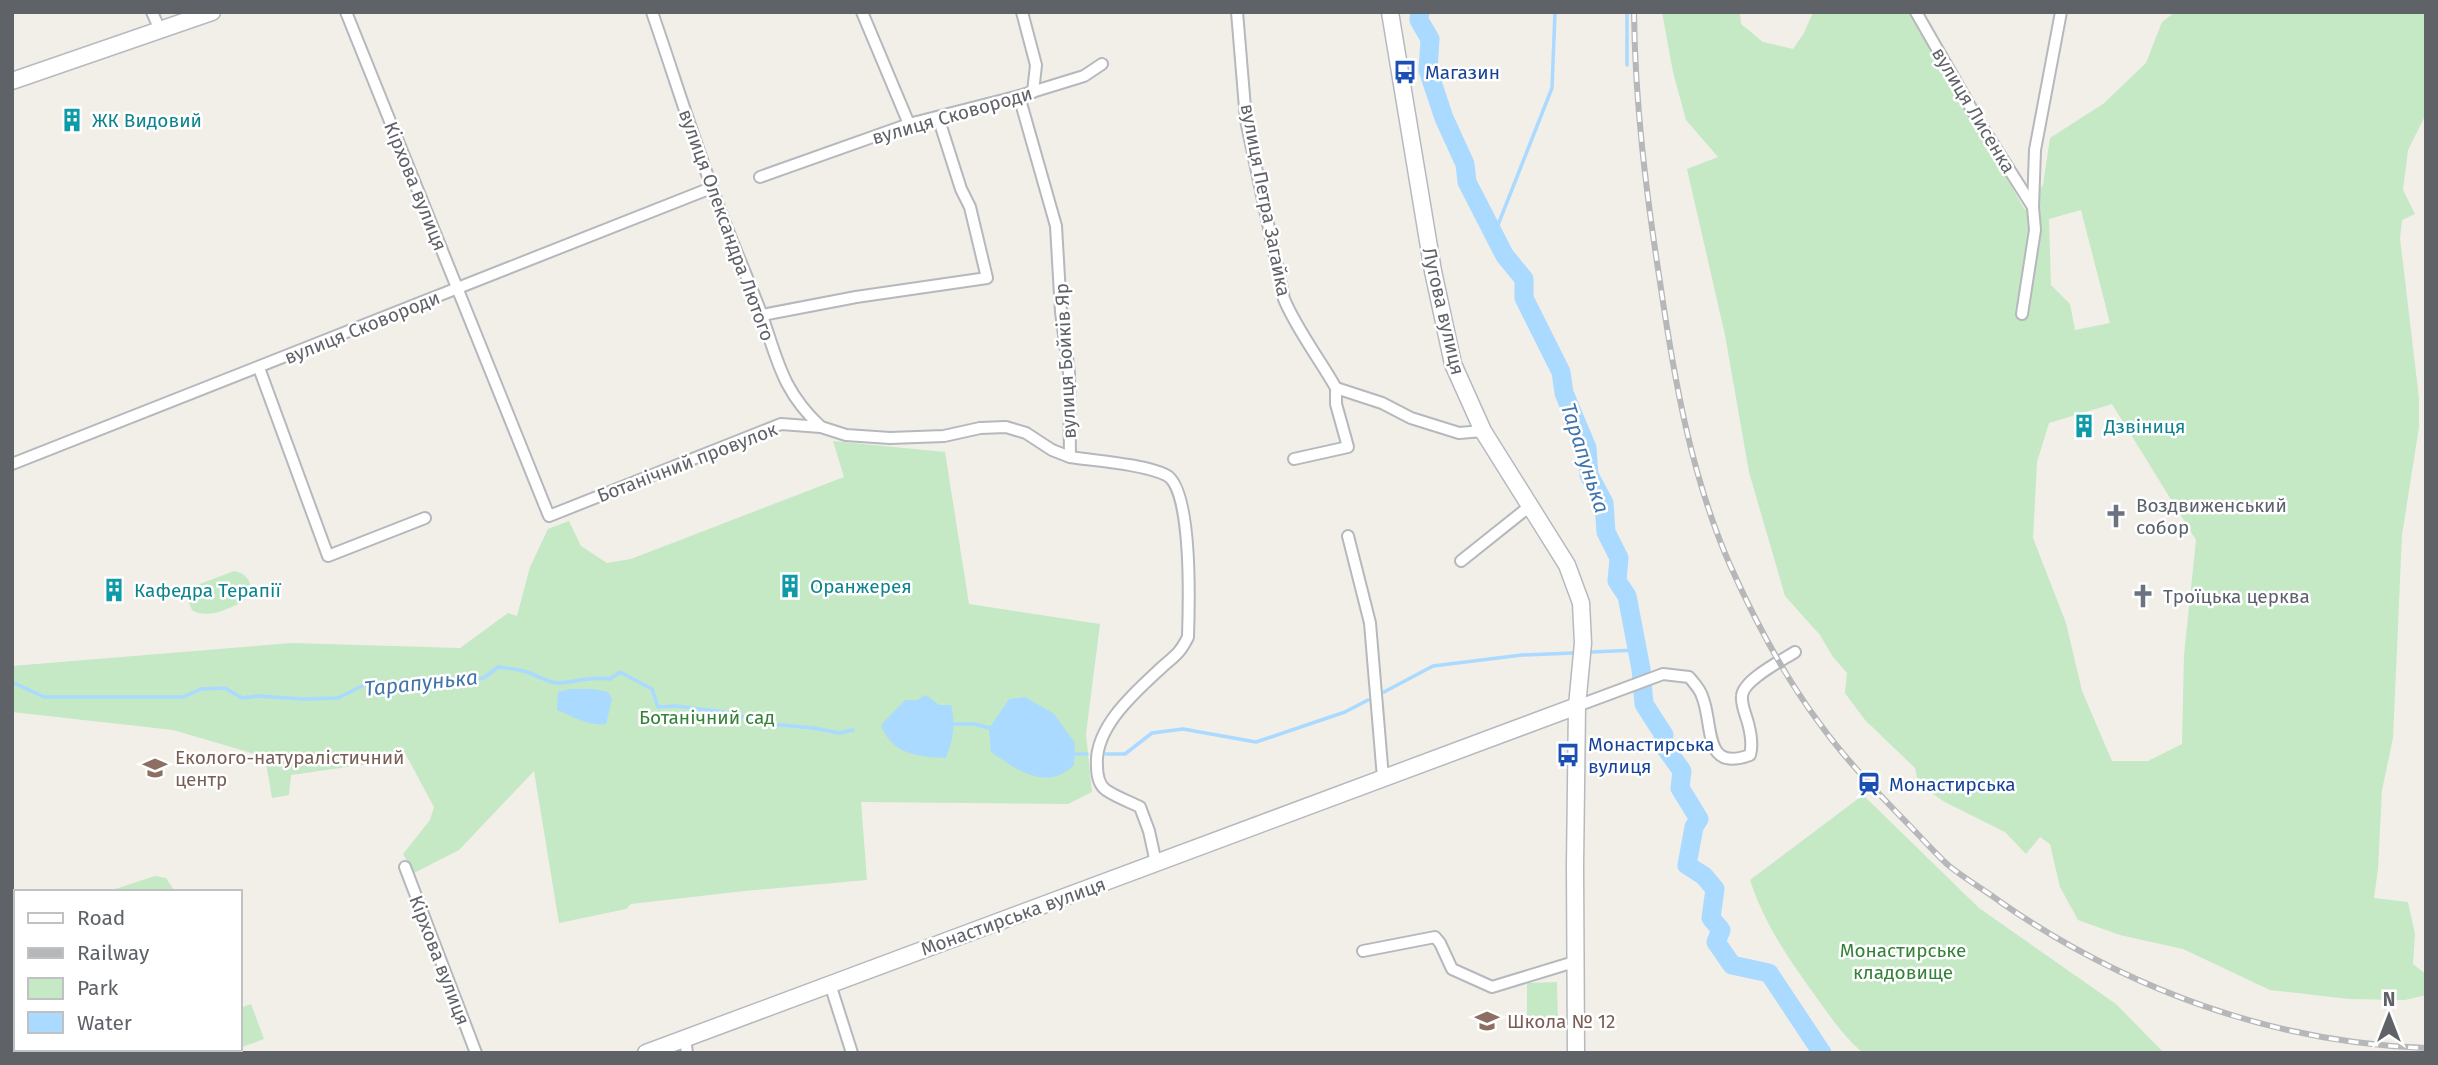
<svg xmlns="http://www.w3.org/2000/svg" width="2438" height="1065" viewBox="0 0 2438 1065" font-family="'Fira Sans',sans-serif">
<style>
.green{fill:#c5e8c5;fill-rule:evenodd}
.water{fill:#aadaff}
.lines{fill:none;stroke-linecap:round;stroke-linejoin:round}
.stream{stroke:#aadaff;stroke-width:3.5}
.river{stroke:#aadaff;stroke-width:19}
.street-casing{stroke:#b5b8bc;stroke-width:14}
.secondary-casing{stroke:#b6babf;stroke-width:19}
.street{stroke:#fff;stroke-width:10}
.secondary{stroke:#fff;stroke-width:16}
.rail-casing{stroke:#b6b7b8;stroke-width:6}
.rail{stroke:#fff;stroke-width:3.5;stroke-dasharray:10;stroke-linecap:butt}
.labels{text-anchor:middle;stroke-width:5;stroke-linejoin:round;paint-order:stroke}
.transit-label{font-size:19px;fill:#164399;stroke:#fff;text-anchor:start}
.street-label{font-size:19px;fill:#5f6368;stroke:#fff}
.culture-label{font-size:19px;fill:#0d838f;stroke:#fff;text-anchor:start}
.worship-label{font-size:19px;fill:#5b616d;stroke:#fff;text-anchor:start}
.park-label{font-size:19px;fill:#348238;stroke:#fff}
.education-label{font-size:19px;fill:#785e54;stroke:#fff;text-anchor:start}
.water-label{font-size:21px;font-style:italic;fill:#4174aa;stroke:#fff}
</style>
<rect width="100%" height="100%" fill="#f1efe8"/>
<!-- green -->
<g class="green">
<path d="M1662 12H1740L1741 24 1763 42 1793 49 1804 33 1813 12H1910L2025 210 2043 185 2050 138 2103 104 2146 63 2162 22 2175 12H2426V114L2408 150 2403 190 2415 214 2402 220 2400 238 2419 398V427L2402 535 2393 738 2382 790 2378 869 2374 898 2408 902 2415 934 2413 964 2426 974V995L2405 1000 2349 999 2270 990 2183 949 2120 935 2078 920 2060 887 2050 844 2040 837 2026 854 2005 832 1943 801 1918 783 1915 768 1865 720 1845 693 1847 673 1833 657 1820 635 1785 596 1749 472 1725 335 1687 169 1718 157 1686 120 1673 72ZM2081 210 2110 323 2075 330 2070 304 2051 285 2049 219ZM2112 404 2196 540 2184 655 2182 744 2148 761H2112L2082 691 2066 623 2033 538 2037 462 2049 423Z"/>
<path d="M833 441 945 452 969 604 1100 624 1086 734 1092 792 1068 804 861 802 867 880 744 891 631 904 626 909 559 923 534 771 459 850 414 873 403 854 430 820 434 807 405 753 368 764 291 775 289 795 272 798 265 757 173 730 12 712V666L292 643 460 648 508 613 517 616 530 567 548 529 569 521 581 546 607 563 631 559 844 477Z"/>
<path d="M234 571C249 574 255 586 246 599 233 608 207 620 192 610L187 598 192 587Z"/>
<path d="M1863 795 1979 908 2116 1004 2164 1053H1863C1843 1036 1829 1015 1814 994 1788 958 1764 923 1750 880Z"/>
<path d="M155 876 166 878 175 892H106Z"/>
<path d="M1557 982 1558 1024 1527 1025V983Z"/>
<path d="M251 1004 264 1039 242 1047 240 1040V1008Z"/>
</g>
<!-- water -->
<g class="water">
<path d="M570 689H594L608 692 612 699 606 724C590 727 572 716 557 710L558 692Z"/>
<path d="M926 695 939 705H951C956 725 953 739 946 758 917 757 892 754 881 725L905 700H917Z"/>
<path d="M1025 697 1054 714 1075 743 1074 765C1046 792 1017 770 991 752L989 729 1009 699Z"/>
</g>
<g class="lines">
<!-- stream -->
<g class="stream">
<path d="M1627 12V65"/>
<path d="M1494 235 1552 88 1555 12"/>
<path d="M1592 652 1637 650"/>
<path d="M12 682 44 697H183L201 689 225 688 242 698 258 696 303 699 338 698 364 685 484 678 498 667C508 668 518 669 527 672 537 675 548 683 559 683 577 682 592 676 610 679L620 672 652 689 658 707 675 706 724 712 770 724 814 728 839 733 853 730"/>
<path d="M1384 692 1433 666 1522 655 1573 653"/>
<path d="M953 724H974L993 729"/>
<path d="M1070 754H1087"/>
<path d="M1106 754H1125L1152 733 1183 729 1256 742 1345 712 1368 700"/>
</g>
<!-- river -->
<path class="river" d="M1420 12 1419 20 1430 39 1428 70 1444 118 1465 164 1467 182 1505 256 1524 279V298L1561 372 1564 393 1587 448 1589 475 1604 503 1606 532 1619 558 1617 581 1627 596 1641 669 1644 704 1664 735 1662 743 1682 771 1680 788 1699 819 1694 827 1687 865 1704 876 1715 889 1711 918 1721 930 1716 942 1732 965 1769 973 1822 1053"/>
<!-- street casing -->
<g class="street-casing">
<g id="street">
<path d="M152 12 160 30"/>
<path d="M346 12 549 516 781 424 821 427 846 435 890 438 944 436 980 428 1006 427 1026 433 1052 450 1070 457"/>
<path d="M652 12C672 70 690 128 711 185 724 224 741 262 756 300 777 352 777 386 821 427"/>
<path d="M862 12 909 124"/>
<path d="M1022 12 1036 65 1033 92"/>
<path d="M1237 12 1246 120 1284 299C1297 330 1319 358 1336 388L1382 403 1411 418 1459 433 1483 431"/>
<path d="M1916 12 1979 122 2033 207"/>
<path d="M1019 96 1056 226 1061 312 1069 373 1070 457C1096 461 1143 464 1166 475 1193 488 1189 607 1188 637 1179 655 1174 656 1160 669 1134 693 1094 728 1097 766 1097 774 1099 785 1106 790 1116 797 1130 802 1140 807L1149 831 1156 863"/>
<path d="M760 177 909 124 1019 96 1084 76 1102 64"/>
<path d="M2022 314 2035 230 2033 207 2035 150 2061 12"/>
<path d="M762 315 856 297 987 278 970 207 961 189 938 117"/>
<path d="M259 368 328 556 425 518"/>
<path d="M1294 459 1348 447 1336 404V388"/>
<path d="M12 464 711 188"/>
<path d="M1348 536 1370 623 1383 778"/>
<path d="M1461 561 1530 506"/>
<path d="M1577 706 1663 674 1689 677C1694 683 1700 689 1702 696 1714 724 1702 773 1750 755 1753 744 1751 734 1748 723 1746 715 1741 705 1742 696 1743 680 1781 661 1795 652"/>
<path d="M405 867 476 1053"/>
<path d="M1363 951 1435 937 1440 943 1452 969 1492 987 1574 962"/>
<path d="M830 984 852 1053"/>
<path d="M685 1038 687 1053"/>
</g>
</g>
<!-- secondary casing -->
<g class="secondary-casing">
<g id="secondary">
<path d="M1390 12 1433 271 1453 364 1483 431 1567 565 1581 603 1583 643 1577 706 1575 866 1576 1053"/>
<path d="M12 81 212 12"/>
<path d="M646 1053 1577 706"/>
</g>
</g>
<!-- street -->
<use href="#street" class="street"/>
<!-- secondary -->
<use href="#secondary" class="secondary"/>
<!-- rail casing -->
<g class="rail-casing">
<path id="rail" d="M1634 12C1635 103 1646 192 1660 282 1674 378 1691 476 1730 565 1755 621 1784 676 1820 724 1846 760 1877 792 1907 823 1921 837 1934 852 1948 865 1965 879 1985 890 2002 903 2126 989 2274 1043 2426 1048"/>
</g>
<!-- rail -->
<use href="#rail" class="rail"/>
</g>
<!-- icons -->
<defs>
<g id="bus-bare" transform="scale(1.89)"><path d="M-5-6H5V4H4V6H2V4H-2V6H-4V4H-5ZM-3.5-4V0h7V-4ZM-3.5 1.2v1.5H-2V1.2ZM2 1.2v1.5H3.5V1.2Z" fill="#1a4fb4" stroke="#fff" stroke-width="2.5" paint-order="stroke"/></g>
<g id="building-bare" transform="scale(1.89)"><path d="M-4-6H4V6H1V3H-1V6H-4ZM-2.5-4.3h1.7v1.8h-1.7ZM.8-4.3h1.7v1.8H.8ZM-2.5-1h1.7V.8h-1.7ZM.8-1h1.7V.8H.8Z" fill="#0f9aa8" stroke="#fff" stroke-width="2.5" paint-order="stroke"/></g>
<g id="church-bare" transform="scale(1.89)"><path d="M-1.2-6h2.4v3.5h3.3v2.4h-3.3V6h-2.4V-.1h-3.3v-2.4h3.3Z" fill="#6b7280" stroke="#fff" stroke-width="2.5" paint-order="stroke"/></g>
<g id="school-bare" transform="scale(1.89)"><path d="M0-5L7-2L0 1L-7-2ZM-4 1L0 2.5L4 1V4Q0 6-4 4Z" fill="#8d6e63" stroke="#fff" stroke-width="2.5" paint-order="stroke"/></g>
<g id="station-bare" transform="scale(1.89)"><path d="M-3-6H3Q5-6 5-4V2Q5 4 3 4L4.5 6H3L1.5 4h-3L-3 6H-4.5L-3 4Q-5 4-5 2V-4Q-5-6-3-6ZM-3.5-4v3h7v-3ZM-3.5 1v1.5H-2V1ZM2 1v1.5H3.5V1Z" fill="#1a4fb4" stroke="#fff" stroke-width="2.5" paint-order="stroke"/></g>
</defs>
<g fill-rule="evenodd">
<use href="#bus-bare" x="1405" y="72"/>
<use href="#building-bare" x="72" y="120"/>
<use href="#building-bare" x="2084" y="426"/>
<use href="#church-bare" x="2116" y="516"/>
<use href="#building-bare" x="790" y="586"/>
<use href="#building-bare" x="114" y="590"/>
<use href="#church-bare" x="2143" y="596"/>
<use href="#bus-bare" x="1568" y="755"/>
<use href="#school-bare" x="155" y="768"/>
<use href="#station-bare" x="1869" y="784"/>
<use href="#school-bare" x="1487" y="1021"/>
</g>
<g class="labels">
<!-- transit labels -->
<g class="transit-label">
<text x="1425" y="79">Магазин</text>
<text x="1588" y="751">Монастирська<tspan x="1588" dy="22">вулиця</tspan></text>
<text x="1889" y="791">Монастирська</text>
</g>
<!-- street labels -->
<g class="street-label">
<text transform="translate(1974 110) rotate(59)" y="7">вулиця Лисенка</text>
<text transform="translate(952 115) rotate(-16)" y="7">вулиця Сковороди</text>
<text transform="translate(416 186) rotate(68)" y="7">Кірхова вулиця</text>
<text transform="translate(1266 200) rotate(79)" y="7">вулиця Петра Загайка</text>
<text transform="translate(727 225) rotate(70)" y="7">вулиця Олександра Лютого</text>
<text transform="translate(1444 311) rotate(77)" y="7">Лугова вулиця</text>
<text transform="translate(362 327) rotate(-22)" y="7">вулиця Сковороди</text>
<text transform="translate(1065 361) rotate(-93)" y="7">вулиця Бойків Яр</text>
<text transform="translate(687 462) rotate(-21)" y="7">Ботанічний провулок</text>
<text transform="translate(1013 916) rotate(-20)" y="7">Монастирська вулиця</text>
<text transform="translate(440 960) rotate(69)" y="7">Кірхова вулиця</text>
</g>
<!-- culture labels -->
<g class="culture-label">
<text x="92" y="127">ЖК Видовий</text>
<text x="2104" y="433">Дзвіниця</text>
<text x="810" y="593">Оранжерея</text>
<text x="134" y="597">Кафедра Терапії</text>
</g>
<!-- worship labels -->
<g class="worship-label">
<text x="2136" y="512">Воздвиженський<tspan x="2136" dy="22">собор</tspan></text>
<text x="2163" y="603">Троїцька церква</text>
</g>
<!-- park labels -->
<g class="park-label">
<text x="707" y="724">Ботанічний сад</text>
<text x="1903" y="957">Монастирське<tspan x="1903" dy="22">кладовище</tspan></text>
</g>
<!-- education labels -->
<g class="education-label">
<text x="175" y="764">Еколого-натуралістичний<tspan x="175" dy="22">центр</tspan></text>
<text x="1507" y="1028">Школа № 12</text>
</g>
<!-- water labels -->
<g class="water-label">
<text transform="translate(1585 458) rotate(72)" y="7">Тарапунька</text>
<text transform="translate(421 683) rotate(-6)" y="7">Тарапунька</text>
</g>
</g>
<!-- border -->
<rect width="2438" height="1065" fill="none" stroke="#5f6368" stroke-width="28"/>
<!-- legend -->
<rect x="14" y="890" width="228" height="161" fill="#ffffff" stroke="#bfc1c3" stroke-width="2"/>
<rect x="28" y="913" width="35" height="10" fill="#ffffff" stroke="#bfc1c3" stroke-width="2"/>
<text x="77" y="925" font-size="21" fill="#5f6368">Road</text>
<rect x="28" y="948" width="35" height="10" fill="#b6b7b8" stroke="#bfc1c3" stroke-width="2"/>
<text x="77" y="960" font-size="21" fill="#5f6368">Railway</text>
<rect x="28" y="978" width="35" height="21" fill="#c5e8c5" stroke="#bfc1c3" stroke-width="2"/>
<text x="77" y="995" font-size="21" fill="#5f6368">Park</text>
<rect x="28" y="1012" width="35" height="21" fill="#aadaff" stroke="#bfc1c3" stroke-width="2"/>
<text x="77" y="1030" font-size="21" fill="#5f6368">Water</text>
<!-- north arrow -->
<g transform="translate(2389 1016)" stroke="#ffffff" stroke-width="5" paint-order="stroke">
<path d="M0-5L12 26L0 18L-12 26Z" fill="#5f6368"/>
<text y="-10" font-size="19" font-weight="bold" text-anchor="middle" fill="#5f6368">N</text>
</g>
</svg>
